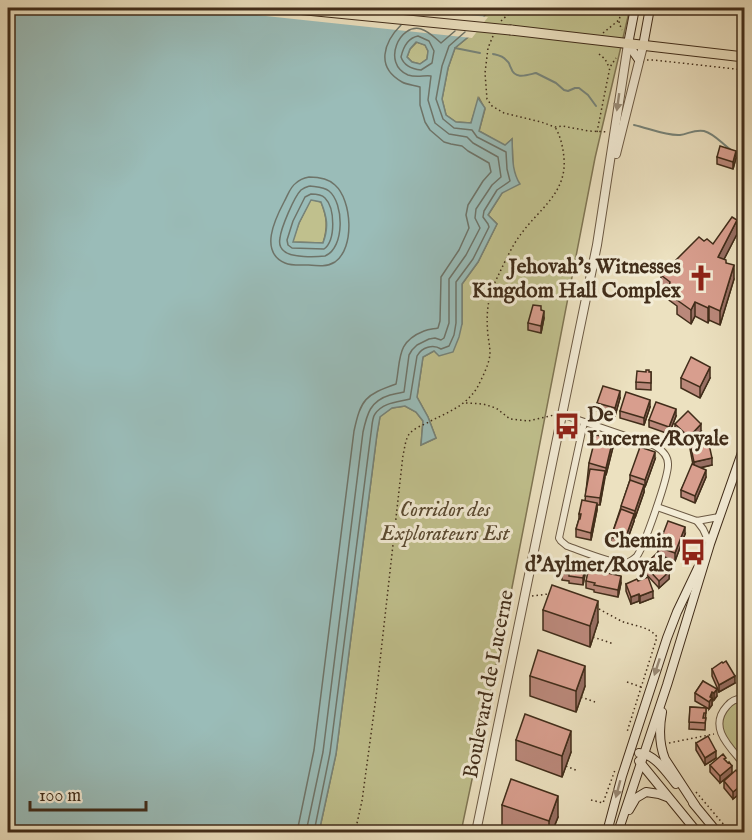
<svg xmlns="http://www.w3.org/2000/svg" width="752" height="840" viewBox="0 0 752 840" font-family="'IM FELL English',serif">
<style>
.green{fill:#c0c08d;stroke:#807654;stroke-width:1.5}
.water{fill:#9abcb8;stroke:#768379;stroke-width:1.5;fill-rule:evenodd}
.pier{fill:#ece1c0}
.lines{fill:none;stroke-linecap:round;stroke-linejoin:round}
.shore{stroke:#6e7469;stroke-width:1.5}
.stream{stroke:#768379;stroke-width:2}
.minor-casing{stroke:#6c5a44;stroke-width:8}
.tertiary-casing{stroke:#6c5a44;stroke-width:10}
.secondary-casing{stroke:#412d1a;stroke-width:10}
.primary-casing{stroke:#412d1a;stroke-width:11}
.path{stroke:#412d1a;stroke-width:1.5;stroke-dasharray:1.5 3;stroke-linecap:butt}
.minor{stroke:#f3ecd6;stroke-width:6}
.tertiary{stroke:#f3ecd6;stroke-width:8}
.secondary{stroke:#f3ecd6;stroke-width:8}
.primary{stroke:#ece1c0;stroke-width:9}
.primary-bridge-casing{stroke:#412d1a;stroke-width:11;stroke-linecap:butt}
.primary-bridge{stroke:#ece1c0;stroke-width:9}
.wall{fill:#ba887a;stroke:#412d1a;stroke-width:1.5}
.shaded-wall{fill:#976f63;stroke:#412d1a;stroke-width:1.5}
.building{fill:#d89e8e;stroke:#412d1a;stroke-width:1.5}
.oneway{fill:#9a8c78}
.labels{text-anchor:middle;stroke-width:6;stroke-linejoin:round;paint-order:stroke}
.poi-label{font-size:21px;font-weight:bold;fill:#412d1a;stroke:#f3ecd6;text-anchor:end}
.park-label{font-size:21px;font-style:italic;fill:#5a4a31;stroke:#f3ecd6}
.street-label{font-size:21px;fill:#412d1a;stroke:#f3ecd6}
</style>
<rect width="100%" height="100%" fill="#ece1c0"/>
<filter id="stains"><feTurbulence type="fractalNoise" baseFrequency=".00333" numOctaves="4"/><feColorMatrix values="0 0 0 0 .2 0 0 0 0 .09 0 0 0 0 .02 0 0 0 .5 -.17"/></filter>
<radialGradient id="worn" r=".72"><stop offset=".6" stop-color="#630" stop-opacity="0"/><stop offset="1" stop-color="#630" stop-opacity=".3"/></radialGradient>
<!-- green -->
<g class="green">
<path d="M494 8H630L595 158 509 603 461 832H319L336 754 377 434 380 416 392 408 405 406 416 412 423 421 421 445 436 438 428 417 417 397 423 357 434 351 462 324V284L478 262 497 224 488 215 502 193 516 178 513 168 512 139 505 146 479 131 485 109 479 98 471 123 456 122 446 115 442 99 448 68 455 48 473 33 485 15 494 10Z"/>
<path d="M417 42 425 45 428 51 427 59 420 64 412 62 407 57 410 49Z"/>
<path d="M311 199 321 202C327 217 328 227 323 243L292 242 299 223Z"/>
<path d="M744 699V743L739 758 723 738 720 721 729 704Z"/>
</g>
<!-- water -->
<path class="water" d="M8 8H494L495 9 485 15 473 33 455 48 448 68 442 99 446 115 456 122 471 123 478 98 485 108 479 131 505 145 512 139C513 154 511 170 520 184L502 193 488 215 497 224 478 262 462 284V324L459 337 453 352 439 356 434 351 423 357 417 397 428 417 436 438 421 445 423 421 416 412 405 406 392 408 380 417 377 434 336 754 319 832H8ZM416 42 425 45 428 51 427 59 420 64 412 62 407 57 410 49ZM311 200 321 202C327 217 329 227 323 243L293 242 299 223Z"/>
<!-- pier -->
<path class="pier" d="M191 8H401L488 17 472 38Z"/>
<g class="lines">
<!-- shore -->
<g class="shore">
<path d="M418 36 429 41 434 51 432 63 421 70C412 69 404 66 401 57 403 48 408 38 418 36Z"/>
<path d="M309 177C318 177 329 179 335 185 352 200 355 248 335 262 327 267 318 266 308 265 301 265 292 266 285 263 259 252 275 219 284 202 288 195 290 187 296 183 300 179 304 178 309 177Z"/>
<path d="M310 186C316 187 324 187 329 191 344 203 345 248 325 256 316 257 291 258 284 251 280 248 279 243 280 238 281 228 294 197 301 190 305 187 306 187 310 186Z"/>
<path d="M311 194C315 194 322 195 325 198 335 208 336 240 324 249L292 248 288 245 287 240 293 221 305 197Z"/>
<path d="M297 832 314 750 354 431C361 399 365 395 396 384 401 359 396 342 424 331 429 329 434 329 438 328L440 321 441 277 459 250 469 228 466 215 468 205 483 181 491 172 489 163 468 151 462 146 451 144 444 142 430 130 425 122 420 105V87C415 85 407 85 402 82 375 67 384 42 401 25"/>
<path d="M306 832 323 752 363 432C367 414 370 401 390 395 394 394 399 393 404 392L409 355 412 350 417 345 429 339 435 338 441 340 444 338 449 323V279L466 255 480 228 475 218 476 209 492 185 501 177 498 157 473 143 467 137 449 134 435 123 428 100 431 76C424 75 417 78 408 75 381 63 400 23 421 29 430 32 435 38 441 43L455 31"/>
<path d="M314 832 330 753 371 433C372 427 372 418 375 414 383 402 399 402 410 399L417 356C422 347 433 344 441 349L449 346 454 335 456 323V282L473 259 489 227 488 224 483 217 484 211 497 190 510 181 507 169 506 152 477 137 472 130 454 128 443 119 436 99 442 66 449 46 465 32"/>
</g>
<!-- stream -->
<g class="stream">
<path d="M455 48 480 53"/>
<path d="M493 54C497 55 503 56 506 60 511 64 508 63 511 68 515 80 527 75 536 73L556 83 564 90 568 91 575 88H579L588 95 596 106"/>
<path d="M634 125C648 128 666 136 680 135 688 134 695 129 704 131 715 134 722 144 731 150"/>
<path d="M736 153 744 155"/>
</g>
<!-- minor casing -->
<g class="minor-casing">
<g id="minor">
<path d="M561 414 655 446C662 450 668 456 668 464 669 476 644 546 637 556 634 559 630 562 625 563 615 565 579 550 567 546L561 541 559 538 584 422"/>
<path d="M657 507 697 521 719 517"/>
<path d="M697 521 703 529 710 544"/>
<path d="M744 699C737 698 732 700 727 706 707 728 731 748 744 764"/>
<path d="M739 758 744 743"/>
</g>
</g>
<!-- tertiary casing -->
<g class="tertiary-casing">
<g id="tertiary">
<path d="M616 154 643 46"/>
<path d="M476 832 597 245 628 44"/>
</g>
</g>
<!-- secondary casing -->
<g class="secondary-casing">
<g id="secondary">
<path d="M635 8 628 44 639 60"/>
<path d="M643 46 650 8"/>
<path d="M662 712C659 728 659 744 665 759L695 805"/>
<path d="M639 753C655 754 667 773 676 784"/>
<path d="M639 761 697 832"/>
<path d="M693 803 717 832"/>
<path d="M629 810 636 798 646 792 659 794 667 797"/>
<path d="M607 832 622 776 667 638 677 612 698 568"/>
<path d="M618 832 667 685 710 544 744 447"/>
</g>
</g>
<!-- primary casing -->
<g class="primary-casing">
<path id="primary" d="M511 30 744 57"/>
</g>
<!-- path -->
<g class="path">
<path d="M621 8 619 23 622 30"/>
<path d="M501 21 515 8"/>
<path d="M603 33 619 20"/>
<path d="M493 36 488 48 485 73 487 99 492 106 504 113 541 122 555 127 562 126 589 131 608 132"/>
<path d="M599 54 605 59 609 67"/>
<path d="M647 60H654L744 70"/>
<path d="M597 132 610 67 616 58"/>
<path d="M466 403 483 404 496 408 510 419 528 421 554 415"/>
<path d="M532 596 548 594"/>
<path d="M599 609C606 613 614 617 621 621 633 626 649 626 657 637L627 732"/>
<path d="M593 637 614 644"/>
<path d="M627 682 641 687"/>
<path d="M581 697 595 702"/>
<path d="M669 743 714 734"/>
<path d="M566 766 578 771"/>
<path d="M696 792 730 832"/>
<path d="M591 800 603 803 615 770"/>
<path d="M554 828 562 830"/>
<path d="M355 832 362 801 376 697 403 455C405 448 405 439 410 433 414 429 420 426 425 424 445 413 464 408 477 388 482 378 489 365 490 354 490 348 489 342 488 336 486 315 487 298 497 278 504 264 511 247 521 234 539 209 567 193 564 158 563 148 561 137 555 127"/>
</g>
<!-- minor -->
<use href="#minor" class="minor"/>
<!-- tertiary -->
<use href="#tertiary" class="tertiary"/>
<!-- secondary -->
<use href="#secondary" class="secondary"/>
<!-- primary -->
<use href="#primary" class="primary"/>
<!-- primary-bridge casing -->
<g class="primary-bridge-casing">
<path id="primary-bridge" d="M286 8 511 30"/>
</g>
<!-- primary-bridge -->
<use href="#primary-bridge" class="primary-bridge"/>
</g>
<!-- wall -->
<g class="wall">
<path d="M717 157 736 158 733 169 717 164Z"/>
<path d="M737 234 724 259 734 279 720 325 709 320 708 323 695 316 691 324 677 314V306L669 300V295L661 289V275L704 241 713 244Z"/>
<path d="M541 311 544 318 541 333 528 330V323Z"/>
<path d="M649 372H651V390L636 389V382Z"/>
<path d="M681 378H710L700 398 681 388Z"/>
<path d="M620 398 615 416 597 411V403Z"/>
<path d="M650 407 644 425 620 418V411Z"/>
<path d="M676 416 669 434 649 427V420Z"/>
<path d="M675 424 701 431 694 438 712 465 700 468 706 477 695 503 681 497V490L693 465 689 443V444L675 431Z"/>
<path d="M613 447 606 475H605L600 505H597V510L591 540 576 537V529L579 519V514L585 501 589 463Z"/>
<path d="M655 459 645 487H644V492L635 518H634V521L624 549 611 544V537L630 480V475Z"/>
<path d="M685 534 675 561 662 556 670 572 669 573V579L659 588 646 574V567L652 561V558L658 553V547Z"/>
<path d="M586 569 583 585 569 583V581L562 580V573Z"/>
<path d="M599 571 621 583 618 597 594 592V590L586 588V581Z"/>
<path d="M626 584 653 598 640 603 639 601 631 604 626 591Z"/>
<path d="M543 610 598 622 590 647 543 630Z"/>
<path d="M744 660V683L740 682V675Z"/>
<path d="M712 669 735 683 719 692 712 676Z"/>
<path d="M530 676 585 686 576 712 530 696Z"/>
<path d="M703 681 717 696 714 700 712 699V705L709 709 695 701V693Z"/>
<path d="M690 707 706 708 705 730 689 729Z"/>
<path d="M516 740 571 752 562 777 516 760Z"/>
<path d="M696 743 716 758 705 765 696 750Z"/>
<path d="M726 761 732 773 720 783 710 772V765Z"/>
<path d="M739 778 744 790 733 799 724 788V781Z"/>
<path d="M744 790V811L738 803V796Z"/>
<path d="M502 805 558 817 552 832H522L502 826Z"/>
</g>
<!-- shaded-wall -->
<g class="shaded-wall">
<path d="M736 151V158L733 169V162Z"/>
<path d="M737 220V234L718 271V257Z"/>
<path d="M734 265V279L720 325V311Z"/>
<path d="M695 302V316L691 324V310Z"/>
<path d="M709 306V320L708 323V308Z"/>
<path d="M544 311V318L541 333V326Z"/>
<path d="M710 367V378L700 398V387Z"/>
<path d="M620 391V398L615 416V408Z"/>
<path d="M650 400V407L644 425V418Z"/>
<path d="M676 409V416L669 434V427Z"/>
<path d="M701 424V431L690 442 689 439V444V437Z"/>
<path d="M613 439V447L606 475V468Z"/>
<path d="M655 452V459L645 487V480Z"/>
<path d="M712 458V465L694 469V462Z"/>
<path d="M706 470V477L695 503V496Z"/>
<path d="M605 471V478L600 505V498Z"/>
<path d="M644 485V492L635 518V511Z"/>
<path d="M597 503V510L591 540V533Z"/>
<path d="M634 514V521L624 549V542Z"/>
<path d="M685 527V534L675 561V553Z"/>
<path d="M586 562V569L583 585V578Z"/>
<path d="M670 564 669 579 659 588V581L666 569Z"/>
<path d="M621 576V583L618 597V590Z"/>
<path d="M653 591V598L640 603V596Z"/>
<path d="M639 594V601L631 604V597Z"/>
<path d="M598 601V622L590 647V626Z"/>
<path d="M585 666V686L576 712V691Z"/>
<path d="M735 676V683L719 692V685Z"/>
<path d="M717 689V696L714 700V693Z"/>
<path d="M712 692V705L709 709 710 697Z"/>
<path d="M571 731V752L562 777V756Z"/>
<path d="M716 751V758L705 765V758Z"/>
<path d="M732 766V773L720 783V776Z"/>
<path d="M744 783V790L733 799V792Z"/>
<path d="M558 796V817L552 832H549V821Z"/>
</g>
<!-- building -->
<g class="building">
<path d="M720 146 736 151 733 162 717 157Z"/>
<path d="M732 217 737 220 718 257 726 260V263L734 265 720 311 709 306 708 308 695 302 691 310 677 300 680 294 669 286 670 282 661 275 699 237 704 241 707 239 713 244Z"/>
<path d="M533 305 541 306V310L544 311 541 326 528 323Z"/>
<path d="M691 357 710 367 700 387 681 378Z"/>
<path d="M646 370H649V372H651V383L636 382 637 371 646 372Z"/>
<path d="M603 386 620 391 615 408 597 403Z"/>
<path d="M626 392 650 400 644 418 620 411Z"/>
<path d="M656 402 676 409 669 427 649 420Z"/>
<path d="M688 411 701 424 689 437 675 424Z"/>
<path d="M596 435 613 439 606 468 589 463Z"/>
<path d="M707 435 712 458 694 462 689 439Z"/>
<path d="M640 447 655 452 645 480 630 475Z"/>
<path d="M692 464 706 470 695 496 681 490Z"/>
<path d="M590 469 605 471 600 498 585 496Z"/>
<path d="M630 480 644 485 635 511 621 506Z"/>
<path d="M582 500 597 503 591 533 576 529 579 519H580L581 514H579Z"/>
<path d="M621 509 634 514 624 542 611 537Z"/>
<path d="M668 521 685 527 675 553 658 547Z"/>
<path d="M658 552 670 564 666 569 669 572 659 581 646 567 654 560 652 558Z"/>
<path d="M565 558 586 562 583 578 569 576V574L562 573Z"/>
<path d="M589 567 599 569 598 571 621 576 618 590 594 585 595 583 586 581Z"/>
<path d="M648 577 653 591 640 596 639 594 631 597 626 584 637 579 638 581Z"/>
<path d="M552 585 598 601 590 626 543 610Z"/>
<path d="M538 650 585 666 576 691 530 676Z"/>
<path d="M744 660V676L740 675Z"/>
<path d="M726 661 735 676 719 685 712 669 722 662 723 663Z"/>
<path d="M703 681 717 689 714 693 712 692 710 697 712 698 709 702 695 693Z"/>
<path d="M690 707 706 708V713H704L703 718H706L705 723 689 722Z"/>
<path d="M525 714 571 731 562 756 516 740Z"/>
<path d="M708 736 716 751 705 758 696 743Z"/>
<path d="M723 754 726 758 724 759 728 763 729 762 732 766 720 776 710 765Z"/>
<path d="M736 770 739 774 738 776 741 780 743 778 744 780V783L733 792 724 781Z"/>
<path d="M511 779 558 796 549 821 502 805Z"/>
<path d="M744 790V804L738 796Z"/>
</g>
<!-- one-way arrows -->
<defs><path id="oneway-solid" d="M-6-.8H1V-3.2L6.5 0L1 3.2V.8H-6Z" transform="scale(1.5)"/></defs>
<g class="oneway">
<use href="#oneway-solid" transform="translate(618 102) rotate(98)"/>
<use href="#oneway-solid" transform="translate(657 667) rotate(108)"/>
<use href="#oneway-solid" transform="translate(618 789) rotate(105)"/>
</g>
<!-- icons -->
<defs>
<g id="church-bare" transform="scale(2.07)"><path d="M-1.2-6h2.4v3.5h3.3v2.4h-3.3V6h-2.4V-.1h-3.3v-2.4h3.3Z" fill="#8f2418" stroke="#f3ecd6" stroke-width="2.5" paint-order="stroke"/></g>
<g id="bus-bare" transform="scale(2.07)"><path d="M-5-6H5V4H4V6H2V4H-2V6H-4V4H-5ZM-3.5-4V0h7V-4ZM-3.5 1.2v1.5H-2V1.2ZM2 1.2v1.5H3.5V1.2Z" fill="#8f2418" stroke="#f3ecd6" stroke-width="2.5" paint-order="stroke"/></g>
</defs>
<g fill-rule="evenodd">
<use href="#church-bare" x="701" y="278"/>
<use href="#bus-bare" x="567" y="426"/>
<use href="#bus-bare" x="693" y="552"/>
</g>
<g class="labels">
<!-- poi labels -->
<g class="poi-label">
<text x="681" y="273">Jehovah's Witnesses<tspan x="681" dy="24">Kingdom Hall Complex</tspan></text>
<text x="587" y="421" text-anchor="start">De<tspan x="587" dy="24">Lucerne/Royale</tspan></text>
<text x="673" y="547">Chemin<tspan x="673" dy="24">d'Aylmer/Royale</tspan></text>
</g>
<!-- park labels -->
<g class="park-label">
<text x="445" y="516">Corridor des<tspan x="445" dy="24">Explorateurs Est</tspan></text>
</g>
<!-- street labels -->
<g class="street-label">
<text transform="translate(488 684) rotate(-79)" y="7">Boulevard de Lucerne</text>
</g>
</g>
<!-- margin -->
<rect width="752" height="840" fill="none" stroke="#ece1c0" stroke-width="30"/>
<rect x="9" y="9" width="734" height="822" fill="none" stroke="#412d1a" stroke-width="3"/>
<rect x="15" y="15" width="722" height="810" fill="none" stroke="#412d1a" stroke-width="1.5"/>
<!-- scale -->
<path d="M30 801v9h116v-9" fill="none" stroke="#412d1a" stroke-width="3"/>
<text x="39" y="801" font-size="18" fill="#412d1a" stroke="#f3ecd6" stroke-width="4.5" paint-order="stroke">100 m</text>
<rect width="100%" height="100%" filter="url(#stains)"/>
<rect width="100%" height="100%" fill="url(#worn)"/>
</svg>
